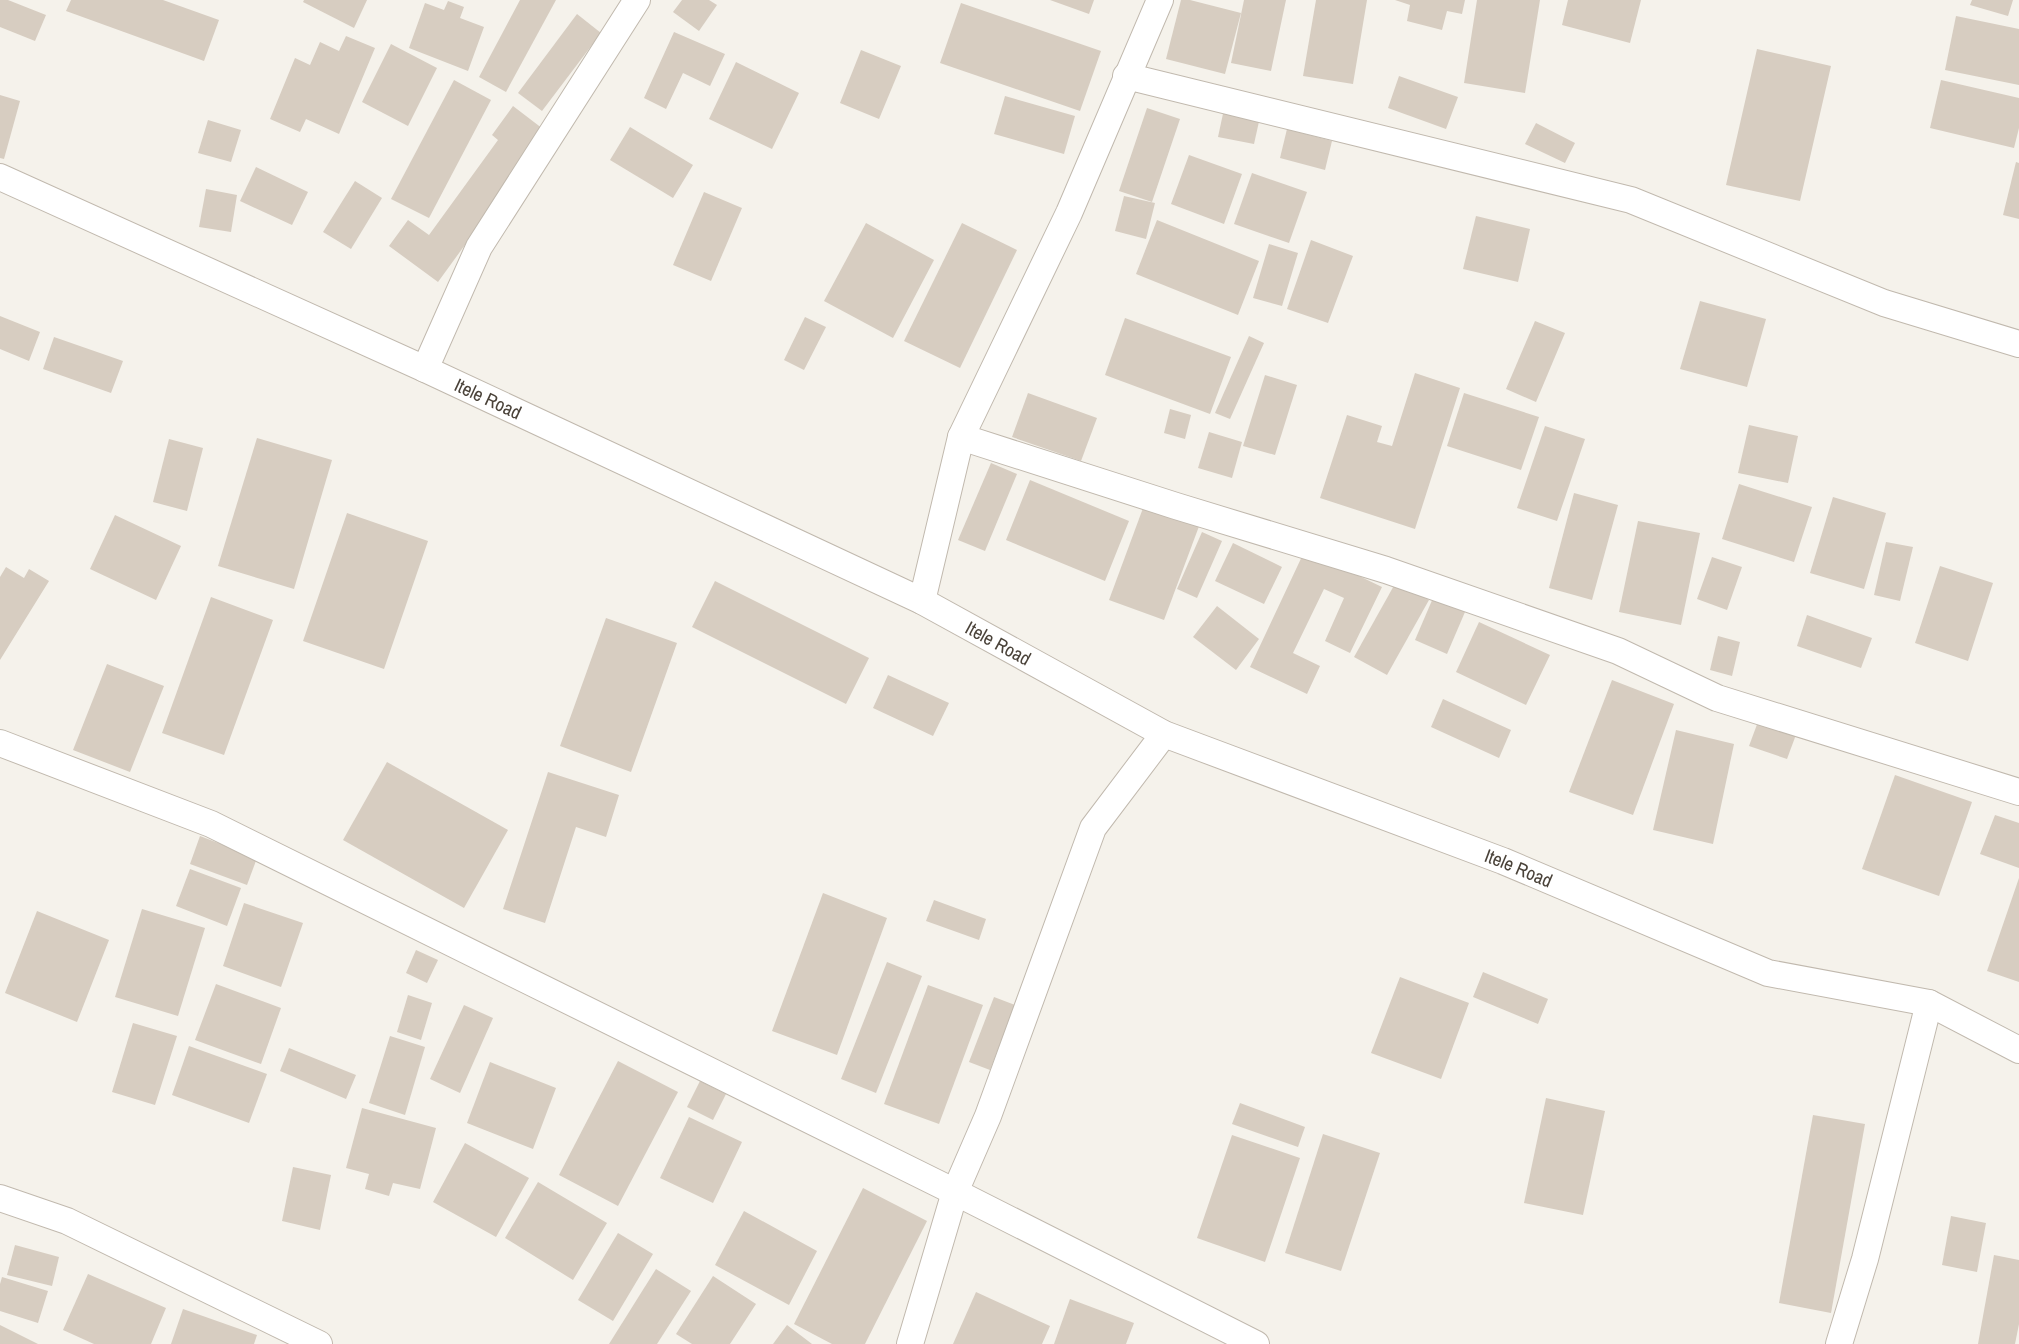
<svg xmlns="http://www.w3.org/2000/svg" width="2019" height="1344" viewBox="0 0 2019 1344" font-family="'Archivo Narrow',sans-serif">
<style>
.building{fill:#d7cdc1}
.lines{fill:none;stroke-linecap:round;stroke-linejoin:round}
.minor-casing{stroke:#c1b9ae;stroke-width:28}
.minor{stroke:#fff;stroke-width:26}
.labels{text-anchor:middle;stroke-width:6;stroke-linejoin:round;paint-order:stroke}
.street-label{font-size:19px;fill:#4a4239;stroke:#fff}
</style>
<rect width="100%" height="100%" fill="#f5f2eb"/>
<!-- building -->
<g class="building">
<path d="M0 0H8L46 15 35 41 0 27Z"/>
<path d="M71 0H163L219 20 204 61 66 11Z"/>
<path d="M304 0H367L354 28 303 2Z"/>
<path d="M520 0H556L506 92 479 77Z"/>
<path d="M682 0H709L717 5 699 31 673 12Z"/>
<path d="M1050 0H1094L1089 14Z"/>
<path d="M1181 0H1190L1241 13 1225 74 1166 59Z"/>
<path d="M1244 0H1286L1271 71 1231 63Z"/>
<path d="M1316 0H1367L1353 84 1303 76Z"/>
<path d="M1395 0H1465L1462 14 1447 11 1442 30 1407 21 1410 5Z"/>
<path d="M1477 0H1540L1525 93 1464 83Z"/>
<path d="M1568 0H1641L1630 43 1562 25Z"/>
<path d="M1972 0H2013L2008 16 1970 5Z"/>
<path d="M448 1 464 7 460 18 484 27 468 71 409 48 425 3 444 10Z"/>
<path d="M961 3 1101 51 1080 111 940 63Z"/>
<path d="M577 14 601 33 542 111 518 93Z"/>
<path d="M1956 16 2019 29V85L1945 70Z"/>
<path d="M674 32 725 54 710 86 683 73 666 109 644 98Z"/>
<path d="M346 36 375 48 339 134 306 119 300 132 270 119 295 58 310 65 320 42 339 51Z"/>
<path d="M391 44 437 68 408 126 362 102Z"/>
<path d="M1757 49 1831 66 1800 201 1726 185Z"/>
<path d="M861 50 901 66 879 119 840 103Z"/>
<path d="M736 62 799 93 772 149 709 119Z"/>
<path d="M1399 76 1458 97 1446 129 1388 108Z"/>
<path d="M454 80 491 100 429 218 391 199Z"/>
<path d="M1941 80 2019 98V128L2014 148 1930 128Z"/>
<path d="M0 95 20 101 4 159 0 158Z"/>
<path d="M1005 96 1075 116 1064 154 994 134Z"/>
<path d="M513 106 547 132 438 282 389 246 408 220 429 235 498 140 492 135Z"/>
<path d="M1147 108 1180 119 1152 202 1119 191Z"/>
<path d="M1224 109 1260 117 1254 144 1218 137Z"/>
<path d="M208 120 241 130 231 162 198 153Z"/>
<path d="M1536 123 1575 143 1565 163 1525 144Z"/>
<path d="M630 127 693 165 673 198 610 160Z"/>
<path d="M1287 129 1332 141 1325 170 1280 158Z"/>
<path d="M1189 155 1242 174 1224 224 1171 204Z"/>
<path d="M2016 162 2019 163V219L2003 215Z"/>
<path d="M256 167 308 192 292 225 240 201Z"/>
<path d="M1252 173 1307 192 1289 243 1234 224Z"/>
<path d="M355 181 382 198 351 249 323 232Z"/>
<path d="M206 189 237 195 231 232 199 227Z"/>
<path d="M704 192 742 208 711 281 673 265Z"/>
<path d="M1124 196 1155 203 1146 239 1115 231Z"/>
<path d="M1476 216 1530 229 1518 282 1463 269Z"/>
<path d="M1157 220 1259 261 1238 315 1136 274Z"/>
<path d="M866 223 934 260 893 338 824 301Z"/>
<path d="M962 223 1017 250 960 368 904 341Z"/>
<path d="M1311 240 1353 256 1328 323 1287 309Z"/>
<path d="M1269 244 1298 253 1282 306 1253 298Z"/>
<path d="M1700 301 1766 319 1747 387 1680 369Z"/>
<path d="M0 316 40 332 29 361 0 349Z"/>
<path d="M805 317 826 327 804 370 784 360Z"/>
<path d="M1125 318 1231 357 1210 414 1105 375Z"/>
<path d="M1535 321 1565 333 1536 402 1506 389Z"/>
<path d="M1249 336 1264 343 1230 419 1215 413Z"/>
<path d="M54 337 123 361 111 393 43 369Z"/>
<path d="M1415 373 1460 388 1415 529 1320 498 1347 415 1382 426 1377 442 1392 446Z"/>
<path d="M1265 375 1297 385 1275 455 1243 446Z"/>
<path d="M1028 393 1097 418 1081 461 1012 437Z"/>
<path d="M1464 393 1539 417 1521 470 1447 446Z"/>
<path d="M1170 409 1191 415 1185 439 1164 433Z"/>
<path d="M1749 425 1798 436 1788 483 1738 473Z"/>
<path d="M1545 426 1585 439 1557 521 1517 508Z"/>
<path d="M1209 432 1242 442 1232 478 1198 468Z"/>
<path d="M257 438 332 460 294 589 218 566Z"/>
<path d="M169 439 203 448 187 511 153 502Z"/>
<path d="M991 463 1017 474 985 551 958 540Z"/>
<path d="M1030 480 1129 521 1105 581 1006 540Z"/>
<path d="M1739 484 1812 507 1794 562 1722 539Z"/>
<path d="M1574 493 1618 505 1592 600 1549 588Z"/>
<path d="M1833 497 1886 513 1864 589 1810 573Z"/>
<path d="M1146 500 1201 521 1164 620 1109 600Z"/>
<path d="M347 513 428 541 384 669 303 641Z"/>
<path d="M115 515 181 546 156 600 90 569Z"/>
<path d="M1638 521 1700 533 1681 625 1619 612Z"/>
<path d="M1202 532 1222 541 1197 598 1177 589Z"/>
<path d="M1886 542 1913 547 1900 601 1874 595Z"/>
<path d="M1233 543 1282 567 1264 604 1215 581Z"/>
<path d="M1305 550 1382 587 1350 653 1325 641 1344 598 1324 589 1293 653 1320 666 1307 694 1250 667Z"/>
<path d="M1712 557 1742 567 1727 610 1697 599Z"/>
<path d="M1940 566 1993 583 1968 661 1915 643Z"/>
<path d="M6 567 24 578 29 569 49 581 0 660V577Z"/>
<path d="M715 581 869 658 846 704 692 627Z"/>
<path d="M1396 582 1429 600 1387 675 1354 657Z"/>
<path d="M211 597 273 620 224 755 162 733Z"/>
<path d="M1433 598 1465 612 1447 654 1415 640Z"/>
<path d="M1217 606 1259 639 1236 670 1193 637Z"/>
<path d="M1807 615 1872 638 1861 668 1797 646Z"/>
<path d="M606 618 677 643 631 772 560 746Z"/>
<path d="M1479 622 1550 655 1526 705 1456 672Z"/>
<path d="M1718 636 1740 642 1732 676 1710 670Z"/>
<path d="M107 664 164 686 130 772 73 750Z"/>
<path d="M888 675 949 703 933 736 873 708Z"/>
<path d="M1612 680 1674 704 1633 815 1569 792Z"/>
<path d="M1443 699 1511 730 1499 758 1431 727Z"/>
<path d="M1759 719 1797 732 1787 759 1749 746Z"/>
<path d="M1676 730 1734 744 1713 844 1653 830Z"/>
<path d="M387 762 508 830 464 908 343 840Z"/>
<path d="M548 772 619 795 606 837 576 827 545 923 503 909Z"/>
<path d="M1895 775 1972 802 1939 896 1862 869Z"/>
<path d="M1995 815 2019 823V868L1980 854Z"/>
<path d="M200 836 257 858 247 885 190 864Z"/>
<path d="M190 869 241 888 227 926 176 906Z"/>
<path d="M2019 878V982L1987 971Z"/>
<path d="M823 893 887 918 837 1055 772 1031Z"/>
<path d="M934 900 986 919 979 940 926 921Z"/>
<path d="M244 903 303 923 281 987 223 966Z"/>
<path d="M142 909 205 928 178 1016 115 997Z"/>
<path d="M37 911 109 940 77 1022 5 993Z"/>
<path d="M416 950 438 960 427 983 406 973Z"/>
<path d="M887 962 922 976 876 1093 841 1079Z"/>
<path d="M1483 972 1548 999 1538 1024 1473 997Z"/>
<path d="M1400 977 1469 1003 1441 1079 1371 1053Z"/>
<path d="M216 984 281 1008 261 1064 195 1040Z"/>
<path d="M928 985 983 1005 939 1124 884 1104Z"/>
<path d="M408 995 432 1003 421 1040 397 1032Z"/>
<path d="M994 997 1015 1005 990 1070 969 1062Z"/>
<path d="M464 1005 493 1018 460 1093 430 1079Z"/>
<path d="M133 1023 177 1036 155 1105 112 1092Z"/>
<path d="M390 1036 425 1047 405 1115 369 1103Z"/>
<path d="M189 1046 267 1074 249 1123 172 1095Z"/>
<path d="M289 1048 356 1075 346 1099 280 1071Z"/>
<path d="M618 1061 678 1092 618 1206 559 1175Z"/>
<path d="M490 1062 556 1088 533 1149 467 1123Z"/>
<path d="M700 1081 726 1094 713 1120 687 1107Z"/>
<path d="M1546 1098 1605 1111 1583 1215 1524 1203Z"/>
<path d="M1240 1103 1305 1127 1298 1147 1232 1124Z"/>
<path d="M362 1108 436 1128 420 1189 393 1183 389 1196 365 1189 369 1174 346 1168Z"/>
<path d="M1813 1115 1865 1124 1831 1313 1779 1303Z"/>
<path d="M689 1117 742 1142 713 1203 660 1178Z"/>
<path d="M1323 1134 1380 1153 1341 1271 1285 1253Z"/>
<path d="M1232 1135 1300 1158 1265 1262 1197 1238Z"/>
<path d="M465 1143 529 1178 496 1237 433 1202Z"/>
<path d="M293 1167 331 1175 320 1230 282 1221Z"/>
<path d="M538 1182 607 1223 573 1280 505 1238Z"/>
<path d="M863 1188 927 1221 865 1344H832L794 1324Z"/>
<path d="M744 1211 817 1251 789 1305 715 1265Z"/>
<path d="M1951 1216 1986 1223 1977 1272 1942 1265Z"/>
<path d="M618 1233 653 1254 613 1321 578 1300Z"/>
<path d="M15 1245 59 1257 52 1286 7 1275Z"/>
<path d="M1994 1255 2019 1260V1324L2015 1344H1978Z"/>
<path d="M656 1269 691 1291 657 1344H609Z"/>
<path d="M88 1274 166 1308 151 1344H94L63 1330Z"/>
<path d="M713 1276 756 1304 730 1344H692L676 1334Z"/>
<path d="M2 1277 48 1291 38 1323 0 1311V1284Z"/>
<path d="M976 1292 1050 1326 1042 1344H953Z"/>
<path d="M1070 1299 1134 1323 1126 1344H1054Z"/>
<path d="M183 1309 257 1335 254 1344H171Z"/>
<path d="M0 1325 38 1344H0Z"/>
<path d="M787 1325 812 1344H773Z"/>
</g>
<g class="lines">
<!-- minor casing -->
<g class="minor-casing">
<g id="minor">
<path d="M1126 76 1631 200 1884 303 2019 344"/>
<path id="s1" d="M0 177 425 369 922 601 1164 734 1503 861 1768 973 1929 1003 2019 1050"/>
<path d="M425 369 479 247 637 0"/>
<path d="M961 437 1176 506 1386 570 1618 651 1717 698 2019 792"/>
<path d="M922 601 961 437 1069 213 1160 0"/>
<path d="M0 743 211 824 955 1192 1256 1344"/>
<path d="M0 1198 67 1221 319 1344"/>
<path d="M910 1344 955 1192 988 1116 1093 828 1164 734"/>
<path d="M1839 1344 1865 1259 1929 1003"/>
</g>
</g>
<!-- minor -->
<use href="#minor" class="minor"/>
</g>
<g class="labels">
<!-- street labels -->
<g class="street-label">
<text dy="7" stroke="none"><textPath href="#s1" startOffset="536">Itele Road</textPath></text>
<text dy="7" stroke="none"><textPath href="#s1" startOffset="1102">Itele Road</textPath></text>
<text dy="7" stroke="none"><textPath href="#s1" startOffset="1670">Itele Road</textPath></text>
</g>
</g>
</svg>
